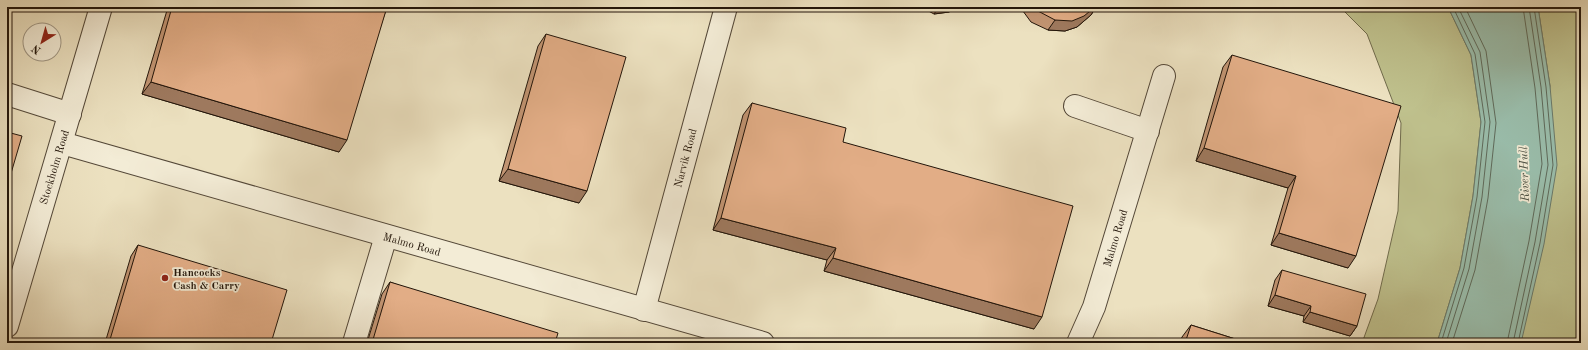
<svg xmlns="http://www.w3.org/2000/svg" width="1588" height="350" viewBox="0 0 1588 350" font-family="'Old Standard TT',serif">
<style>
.green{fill:#bfc18d;stroke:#706b4c}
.water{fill:#9abeac;stroke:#6a7a6b}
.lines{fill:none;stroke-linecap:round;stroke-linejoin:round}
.shore{stroke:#5e6a5b;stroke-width:1}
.minor-casing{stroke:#544838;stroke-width:24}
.minor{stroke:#f3ecd6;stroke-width:22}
.wall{fill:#c29573;stroke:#22150a}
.shaded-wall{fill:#9e795e;stroke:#22150a}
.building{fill:#e2ad86;stroke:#22150a}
.poi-dot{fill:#8f2418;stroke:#f3ecd6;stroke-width:1.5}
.labels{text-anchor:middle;stroke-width:3.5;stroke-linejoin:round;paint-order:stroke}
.street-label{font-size:11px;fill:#22150a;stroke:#f3ecd6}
.poi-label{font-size:11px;font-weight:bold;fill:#22150a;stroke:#f3ecd6;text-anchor:start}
.water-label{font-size:12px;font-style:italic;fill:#4c5043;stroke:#f3ecd6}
</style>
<rect width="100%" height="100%" fill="#ece1c0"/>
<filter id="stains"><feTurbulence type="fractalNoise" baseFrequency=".005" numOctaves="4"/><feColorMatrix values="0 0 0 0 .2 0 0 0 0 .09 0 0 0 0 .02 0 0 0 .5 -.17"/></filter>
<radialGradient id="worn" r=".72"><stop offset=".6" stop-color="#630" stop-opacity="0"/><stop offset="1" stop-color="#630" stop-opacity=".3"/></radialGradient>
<!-- green -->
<g class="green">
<path d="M1340 7H1448L1471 55 1481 122 1473 196 1460 268 1437 343H1362L1378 299 1398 211 1401 123 1367 34Z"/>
<path d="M1538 7H1581V343H1521L1550 86Z"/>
</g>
<!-- water -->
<path class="water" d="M1448 7H1538L1550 86 1557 165 1544 244 1521 343H1437L1460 268 1473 196 1481 122 1471 55Z"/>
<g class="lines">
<!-- shore -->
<g class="shore">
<path d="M1441 343 1464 268 1477 197 1485 122 1475 54 1453 7"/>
<path d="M1446 343 1469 269 1482 197 1490 122 1480 52 1458 7"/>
<path d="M1452 343 1475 270 1488 198 1496 123 1486 51 1465 7"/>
<path d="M1507 343 1529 241 1542 164 1535 88 1523 7"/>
<path d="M1513 343 1535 242 1548 165 1541 87 1529 7"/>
<path d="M1518 343 1540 243 1553 165 1546 87 1534 7"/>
</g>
<!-- minor casing -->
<g class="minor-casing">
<g id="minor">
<path d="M7 94 70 114"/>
<path d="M1075 106 1148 131"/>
<path d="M62 143 763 343"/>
<path d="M644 310 726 7"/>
<path d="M7 326 101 7"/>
<path d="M354 343 386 236"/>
<path d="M1078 343 1094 307 1164 76"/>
</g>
</g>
<!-- minor -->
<use href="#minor" class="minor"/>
</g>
<!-- wall -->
<g class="wall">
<path d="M168 7H387L339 152 142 94Z"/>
<path d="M921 7H957L949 12 934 14Z"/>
<path d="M1020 7H1096L1091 15 1077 27 1065 31 1048 30 1031 22Z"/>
<path d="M546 34 579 203 499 181 538 46Z"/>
<path d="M1232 55 1348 268 1271 245 1288 188 1196 161 1223 67Z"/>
<path d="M752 103 843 142 1034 329 824 271 827 260 713 230 743 115Z"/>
<path d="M138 245 271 343H105L131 256Z"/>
<path d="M1282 270 1357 326 1350 336 1303 322 1304 316 1268 306 1275 280Z"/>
<path d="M390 282 555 343H367L382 294Z"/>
<path d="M1191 325 1248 343H1180L1182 337Z"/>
</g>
<!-- shaded-wall -->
<g class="shaded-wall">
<path d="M939 7H957L949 12 934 14Z"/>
<path d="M1095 7H1096L1091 15 1077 27 1065 31 1048 30 1055 20Z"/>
<path d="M151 82 347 140 339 152 142 94Z"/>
<path d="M1204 148 1296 176 1288 188 1196 161Z"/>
<path d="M508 169 587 191 579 203 499 181Z"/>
<path d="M721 218 836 248 827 260 713 230Z"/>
<path d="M1279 233 1356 256 1348 268 1271 245Z"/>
<path d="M833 258 1042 317 1034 329 824 271Z"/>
<path d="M1275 295 1311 306 1304 316 1268 306Z"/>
<path d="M1310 312 1357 326 1350 336 1303 322Z"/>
</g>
<!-- building -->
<g class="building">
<path d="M172 7H387L347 140 151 82Z"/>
<path d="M1035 7H1095L1084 16 1072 21 1055 20 1038 11Z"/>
<path d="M546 34 626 57 587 191 508 169Z"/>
<path d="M1232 55 1401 106 1356 256 1279 233 1296 176 1204 148Z"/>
<path d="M752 103 846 128 843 142 1073 206 1042 317 833 258 836 248 721 218Z"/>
<path d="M7 132 22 136 7 187Z"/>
<path d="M138 245 287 290 271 343H252L246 341 245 343H109Z"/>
<path d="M1282 270 1366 294 1357 326 1310 312 1311 306 1275 295Z"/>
<path d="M390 282 558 333 555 343H372Z"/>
<path d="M1191 325 1248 343H1185Z"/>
</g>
<!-- markers -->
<circle class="poi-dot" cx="165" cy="278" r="4"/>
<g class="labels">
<!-- street labels -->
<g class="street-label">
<text transform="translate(685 158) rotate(-75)" y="4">Narvik Road</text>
<text transform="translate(54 167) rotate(-73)" y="4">Stockholm Road</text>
<text transform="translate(1115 238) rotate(-73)" y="4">Malmo Road</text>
<text transform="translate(412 244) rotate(16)" y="4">Malmo Road</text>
</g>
<!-- poi labels -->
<g class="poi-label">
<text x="173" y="276">Hancocks<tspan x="173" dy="13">Cash &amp; Carry</tspan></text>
</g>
<!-- water labels -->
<g class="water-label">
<text transform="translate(1524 174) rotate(-92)" y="4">River Hull</text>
</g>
</g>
<!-- margin -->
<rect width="1588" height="350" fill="none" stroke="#ece1c0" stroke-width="24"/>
<rect x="8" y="8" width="1572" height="334" fill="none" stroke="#22150a" stroke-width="2"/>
<rect x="12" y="12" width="1564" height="326" fill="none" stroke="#22150a"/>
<!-- north arrow -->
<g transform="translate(42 42) rotate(217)"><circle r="19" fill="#f3ecd6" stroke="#9f9684"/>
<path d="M0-3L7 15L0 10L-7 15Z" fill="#8f2418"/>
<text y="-6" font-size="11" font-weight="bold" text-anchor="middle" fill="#22150a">N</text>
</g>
<rect width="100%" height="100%" filter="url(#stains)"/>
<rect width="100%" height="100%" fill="url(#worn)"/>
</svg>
